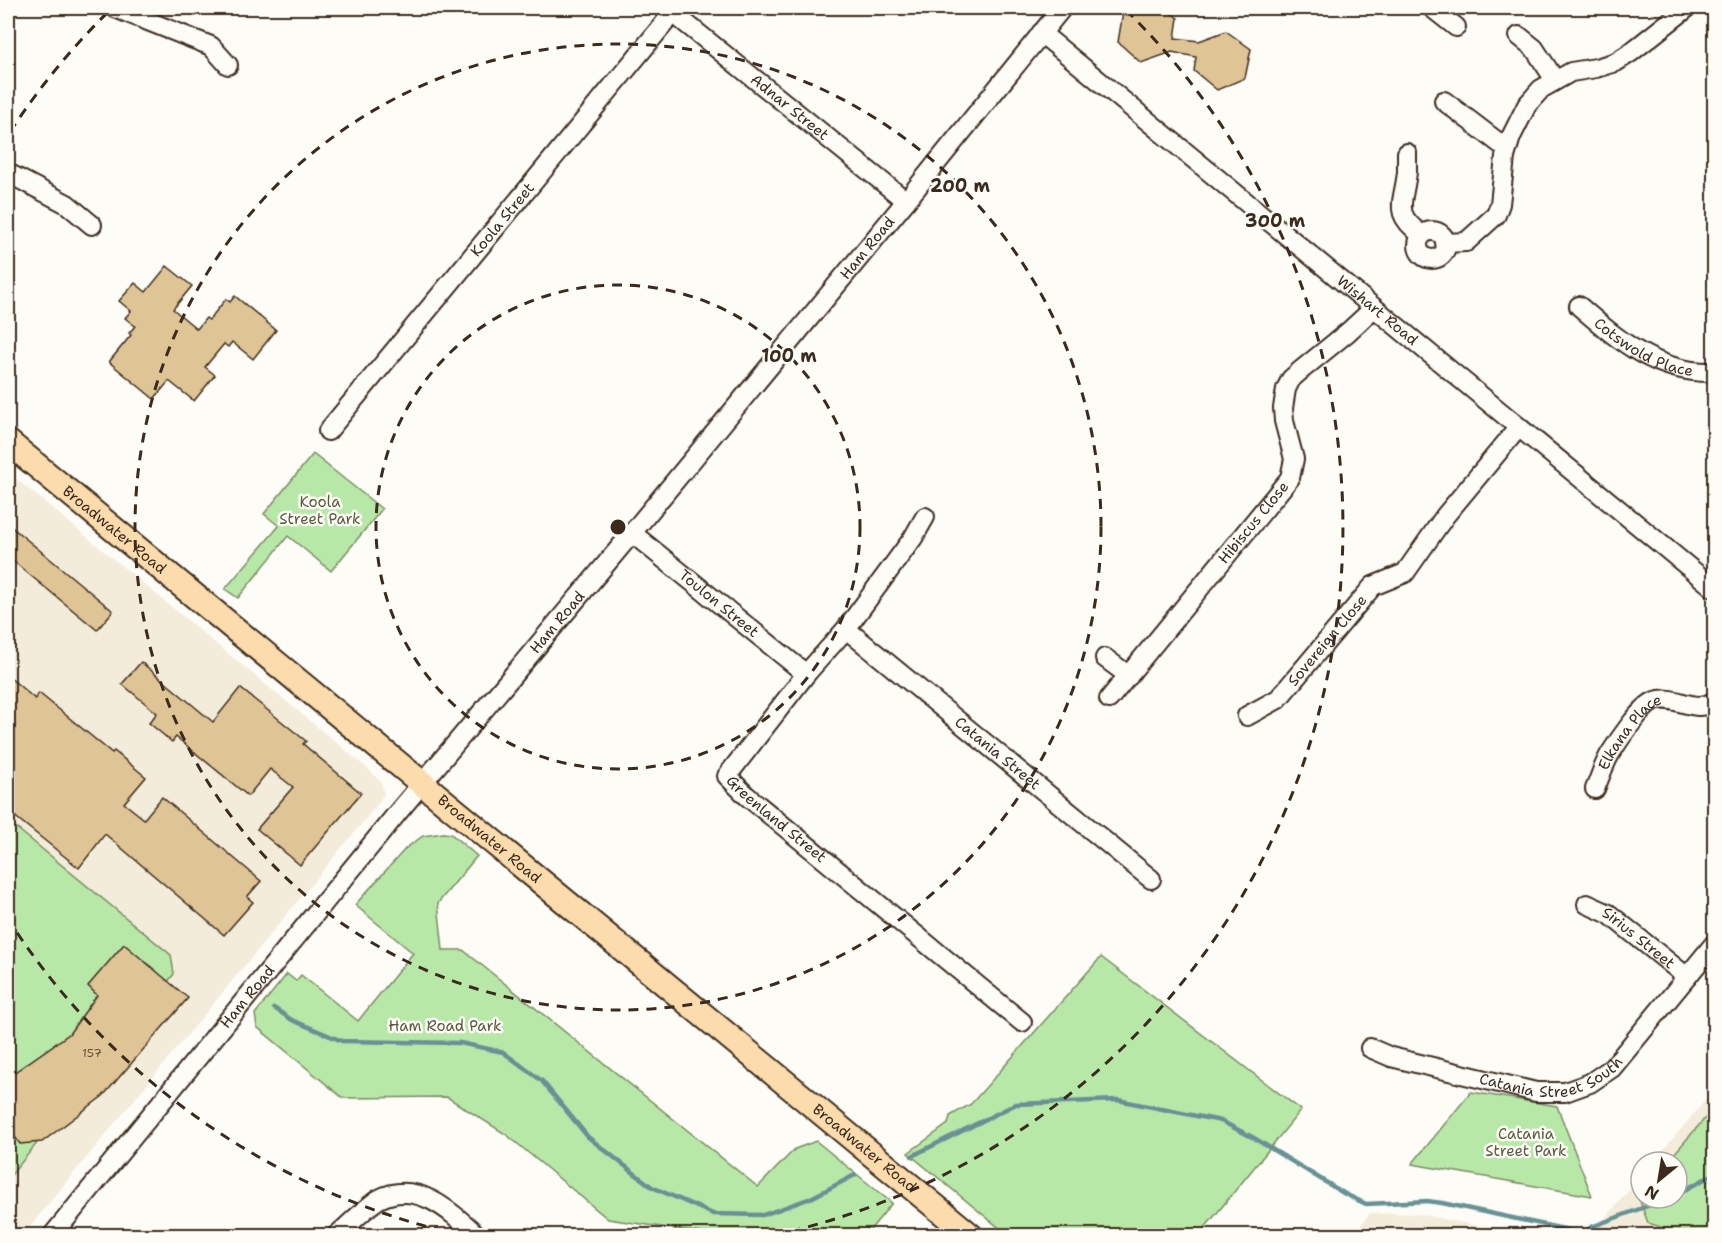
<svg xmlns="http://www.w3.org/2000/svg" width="1722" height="1243" viewBox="0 0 1722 1243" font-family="'Shantell Sans',sans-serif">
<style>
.built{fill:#f4ecda}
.green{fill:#b8e8a8;stroke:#7a8963;stroke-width:1.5}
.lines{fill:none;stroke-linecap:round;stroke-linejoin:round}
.stream{stroke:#699195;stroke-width:4.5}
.building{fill:#dfc595;stroke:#3b2a1e;stroke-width:1.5}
.minor-casing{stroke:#3b2a1e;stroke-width:22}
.major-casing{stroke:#3b2a1e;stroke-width:28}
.minor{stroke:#fdfcf7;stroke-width:18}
.major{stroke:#fcdcac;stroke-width:24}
.ring{fill:none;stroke:#3b2a1e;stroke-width:3;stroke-dasharray:10 8}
.labels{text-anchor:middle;stroke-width:5;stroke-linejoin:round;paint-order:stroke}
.number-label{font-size:12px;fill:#64513c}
.street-label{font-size:15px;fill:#3b2a1e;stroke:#fdfcf7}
.park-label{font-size:15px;fill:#5a5a40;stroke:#fdfcf7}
.centre{fill:#3b2a1e;stroke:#fdfcf7;stroke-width:3}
.ring-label{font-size:18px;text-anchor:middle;font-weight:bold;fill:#3b2a1e;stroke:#fdfcf7;stroke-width:5;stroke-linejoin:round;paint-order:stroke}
</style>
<rect width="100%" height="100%" fill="#fdfcf7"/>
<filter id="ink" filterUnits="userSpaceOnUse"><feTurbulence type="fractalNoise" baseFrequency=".0167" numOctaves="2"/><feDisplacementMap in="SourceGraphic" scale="12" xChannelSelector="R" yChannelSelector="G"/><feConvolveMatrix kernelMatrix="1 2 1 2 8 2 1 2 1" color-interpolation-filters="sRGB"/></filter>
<g filter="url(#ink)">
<!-- built -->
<g class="built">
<path d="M8 472 367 768 381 782 384 794 377 805 22 1236 8 1235Z"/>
<path d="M1714 1090V1235L1590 1236 1641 1176V1198H1677V1162H1653Z"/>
<path d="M1370 1213 1419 1214 1523 1235 1352 1236Z"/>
</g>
<!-- green -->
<g class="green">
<path d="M313 454 382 509 331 571 288 536 238 598 225 589 279 526 264 514Z"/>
<path d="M8 821 171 955 174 974 8 1179Z"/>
<path d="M443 833 451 834 477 856 438 903 443 950H463L758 1187 795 1149 816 1141 892 1203 866 1235H715L608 1219 507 1135 447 1097 343 1098 257 1027 255 1014 287 974 296 981 301 975 358 1021 413 953 355 905 406 848 423 836Z"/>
<path d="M1101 957 1301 1110 1199 1235H1008L908 1153 948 1124 950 1116 971 1104Z"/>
<path d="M1471 1092 1557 1106 1592 1196 1412 1164Z"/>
<path d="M1714 1108V1235H1685L1648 1223 1638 1196 1641 1192V1198H1677V1162H1667Z"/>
</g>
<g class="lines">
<!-- stream -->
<g class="stream">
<path d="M274 1008 292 1020 342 1041 460 1043 503 1052 542 1081 588 1137 652 1187 713 1214 763 1215 811 1198 855 1175"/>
<path d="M912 1156 1016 1104 1118 1100 1221 1121 1254 1138 1345 1194 1366 1204 1427 1201 1442 1203 1597 1236"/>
<path d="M1677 1194 1714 1174"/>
<path d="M1584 1233 1591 1227 1669 1198"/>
</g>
</g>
<!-- building -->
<g class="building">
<path d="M1134 8H1164L1178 18 1175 38 1199 41 1226 31 1251 49 1245 78 1217 90 1194 71 1196 57 1172 52 1141 63 1118 42 1123 12Z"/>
<path d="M167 266 192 286 173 309 197 329 206 318 209 320 226 299 230 302 235 296 276 330 253 359 232 342 228 347 224 344 205 367 215 375 194 401 169 381 154 399 109 362 131 335 129 333 135 326 125 318 131 311 119 301 135 283 146 292Z"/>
<path d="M8 524 113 611 97 630 8 557Z"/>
<path d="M141 662 213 722 240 688 306 741 303 744 361 793 300 865 257 829 293 787 270 769 248 796 176 737 172 742 149 723 157 713 122 684Z"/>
<path d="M8 676 35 699 39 693 112 753 114 751 146 777 124 803 144 819 162 797 261 881 247 897 253 902 224 935 105 834 79 868 8 811Z"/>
<path d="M124 944 188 998 103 1096 42 1142 20 1144 8 1127V1077L69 1034 97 995 88 986Z"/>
</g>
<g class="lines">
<!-- minor casing -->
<g class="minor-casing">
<g id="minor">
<path d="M115 8 211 46 228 65"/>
<path d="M1432 8 1456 27"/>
<path id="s1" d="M673 13 906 201"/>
<path id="s2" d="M1041 33 1714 588"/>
<path d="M1519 36 1534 48 1555 80"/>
<path d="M1444 101 1507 149"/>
<path d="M1407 153C1407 159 1407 166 1407 172 1404 203 1391 213 1422 235"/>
<path d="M8 173 67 204 92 225"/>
<circle cx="1432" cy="245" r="14"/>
<path d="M1445 243 1466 242 1496 215 1500 204 1505 157 1511 137 1527 105 1541 89 1571 72 1596 68 1616 62 1630 53 1687 8"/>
<path id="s3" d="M1579 306C1619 341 1658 374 1714 372"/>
<path id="s4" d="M328 431 677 8"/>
<path id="s5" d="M925 517 913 538 846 629 806 674 727 776 747 796 1022 1022"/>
<path id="s6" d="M632 533 806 674"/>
<path id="s7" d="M846 629 1151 879"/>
<path d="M1105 658 1129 676"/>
<path id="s8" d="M1109 699 1290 478 1294 459 1284 421 1283 408 1286 389 1291 379 1300 371 1348 332 1374 308"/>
<path id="s9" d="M1247 716 1278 699 1373 586 1405 573 1445 516 1519 427"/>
<path id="s10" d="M1595 789C1600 777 1604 764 1610 754 1618 741 1642 705 1655 701 1676 694 1696 715 1714 701"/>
<path id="s11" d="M1587 904 1609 914 1687 977"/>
<path id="s12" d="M1370 1048 1391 1057 1536 1092H1565L1590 1083 1612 1068 1714 944"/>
<path id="s13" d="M52 1236 399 811 632 533 906 201 1062 8"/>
<path d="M336 1236C348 1226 367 1206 379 1199 418 1179 451 1212 478 1236"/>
</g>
</g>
<!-- major casing -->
<g class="major-casing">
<g id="major">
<path id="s14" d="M8 442 971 1236"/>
</g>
</g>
<!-- minor -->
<use href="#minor" class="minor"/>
<!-- major -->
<use href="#major" class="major"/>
</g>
</g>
<!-- distance rings -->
<g class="ring">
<circle cx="618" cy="527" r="242"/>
<circle cx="618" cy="527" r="483"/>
<path d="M461 1235A725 725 0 0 1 10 922M10 132A725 725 0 0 1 110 10M1126 10A725 725 0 0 1 775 1235"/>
</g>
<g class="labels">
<!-- number labels -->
<g class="number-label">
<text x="92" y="1057">157</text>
</g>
<!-- street labels -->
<g class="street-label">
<text dy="5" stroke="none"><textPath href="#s1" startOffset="150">Adnar Street</textPath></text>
<text dy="5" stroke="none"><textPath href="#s4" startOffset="274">Koola Street</textPath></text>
<text dy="5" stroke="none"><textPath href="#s13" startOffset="1281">Ham Road</textPath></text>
<text dy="5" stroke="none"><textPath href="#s2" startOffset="436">Wishart Road</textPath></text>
<text dy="5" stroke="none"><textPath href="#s3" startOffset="78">Cotswold Place</textPath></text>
<text dy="5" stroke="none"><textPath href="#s8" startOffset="228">Hibiscus Close</textPath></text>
<text dy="5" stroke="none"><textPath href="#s14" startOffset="138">Broadwater Road</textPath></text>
<text dy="5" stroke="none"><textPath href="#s6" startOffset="112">Toulon Street</textPath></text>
<text dy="5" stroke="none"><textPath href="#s13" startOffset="795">Ham Road</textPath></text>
<text dy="5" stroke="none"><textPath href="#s9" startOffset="112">Sovereign Close</textPath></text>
<text dy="5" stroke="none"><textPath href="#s10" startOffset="68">Elkana Place</textPath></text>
<text dy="5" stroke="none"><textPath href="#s7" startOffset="196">Catania Street</textPath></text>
<text dy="5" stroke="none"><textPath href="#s5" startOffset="392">Greenland Street</textPath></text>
<text dy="5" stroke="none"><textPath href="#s14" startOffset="624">Broadwater Road</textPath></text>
<text dy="5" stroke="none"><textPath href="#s11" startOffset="62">Sirius Street</textPath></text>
<text dy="5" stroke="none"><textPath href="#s13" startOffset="309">Ham Road</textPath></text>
<text dy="5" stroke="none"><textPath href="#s12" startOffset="190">Catania Street South</textPath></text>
<text dy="5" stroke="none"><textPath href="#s14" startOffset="1110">Broadwater Road</textPath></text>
</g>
<!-- park labels -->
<g class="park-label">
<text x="320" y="507">Koola<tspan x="320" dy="17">Street Park</tspan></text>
<text x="445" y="1031">Ham Road Park</text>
<text x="1526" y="1139">Catania<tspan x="1526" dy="17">Street Park</tspan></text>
</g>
</g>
<circle cx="618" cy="527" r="9" class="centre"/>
<g class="ring-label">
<text x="960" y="192">200 m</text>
<text x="1275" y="227">300 m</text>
<text x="789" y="362">100 m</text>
</g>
<!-- margin -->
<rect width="1722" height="1243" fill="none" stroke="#fdfcf7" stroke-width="30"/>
<rect x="15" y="15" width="1692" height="1213" fill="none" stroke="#3b2a1e" stroke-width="2" filter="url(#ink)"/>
<!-- north arrow -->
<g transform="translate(1659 1180) rotate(210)"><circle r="28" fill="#fdfcf7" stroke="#afa8a0" stroke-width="1.5"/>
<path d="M0-4.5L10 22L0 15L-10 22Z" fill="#3b2a1e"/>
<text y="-9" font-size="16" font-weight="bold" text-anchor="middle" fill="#3b2a1e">N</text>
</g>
</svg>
